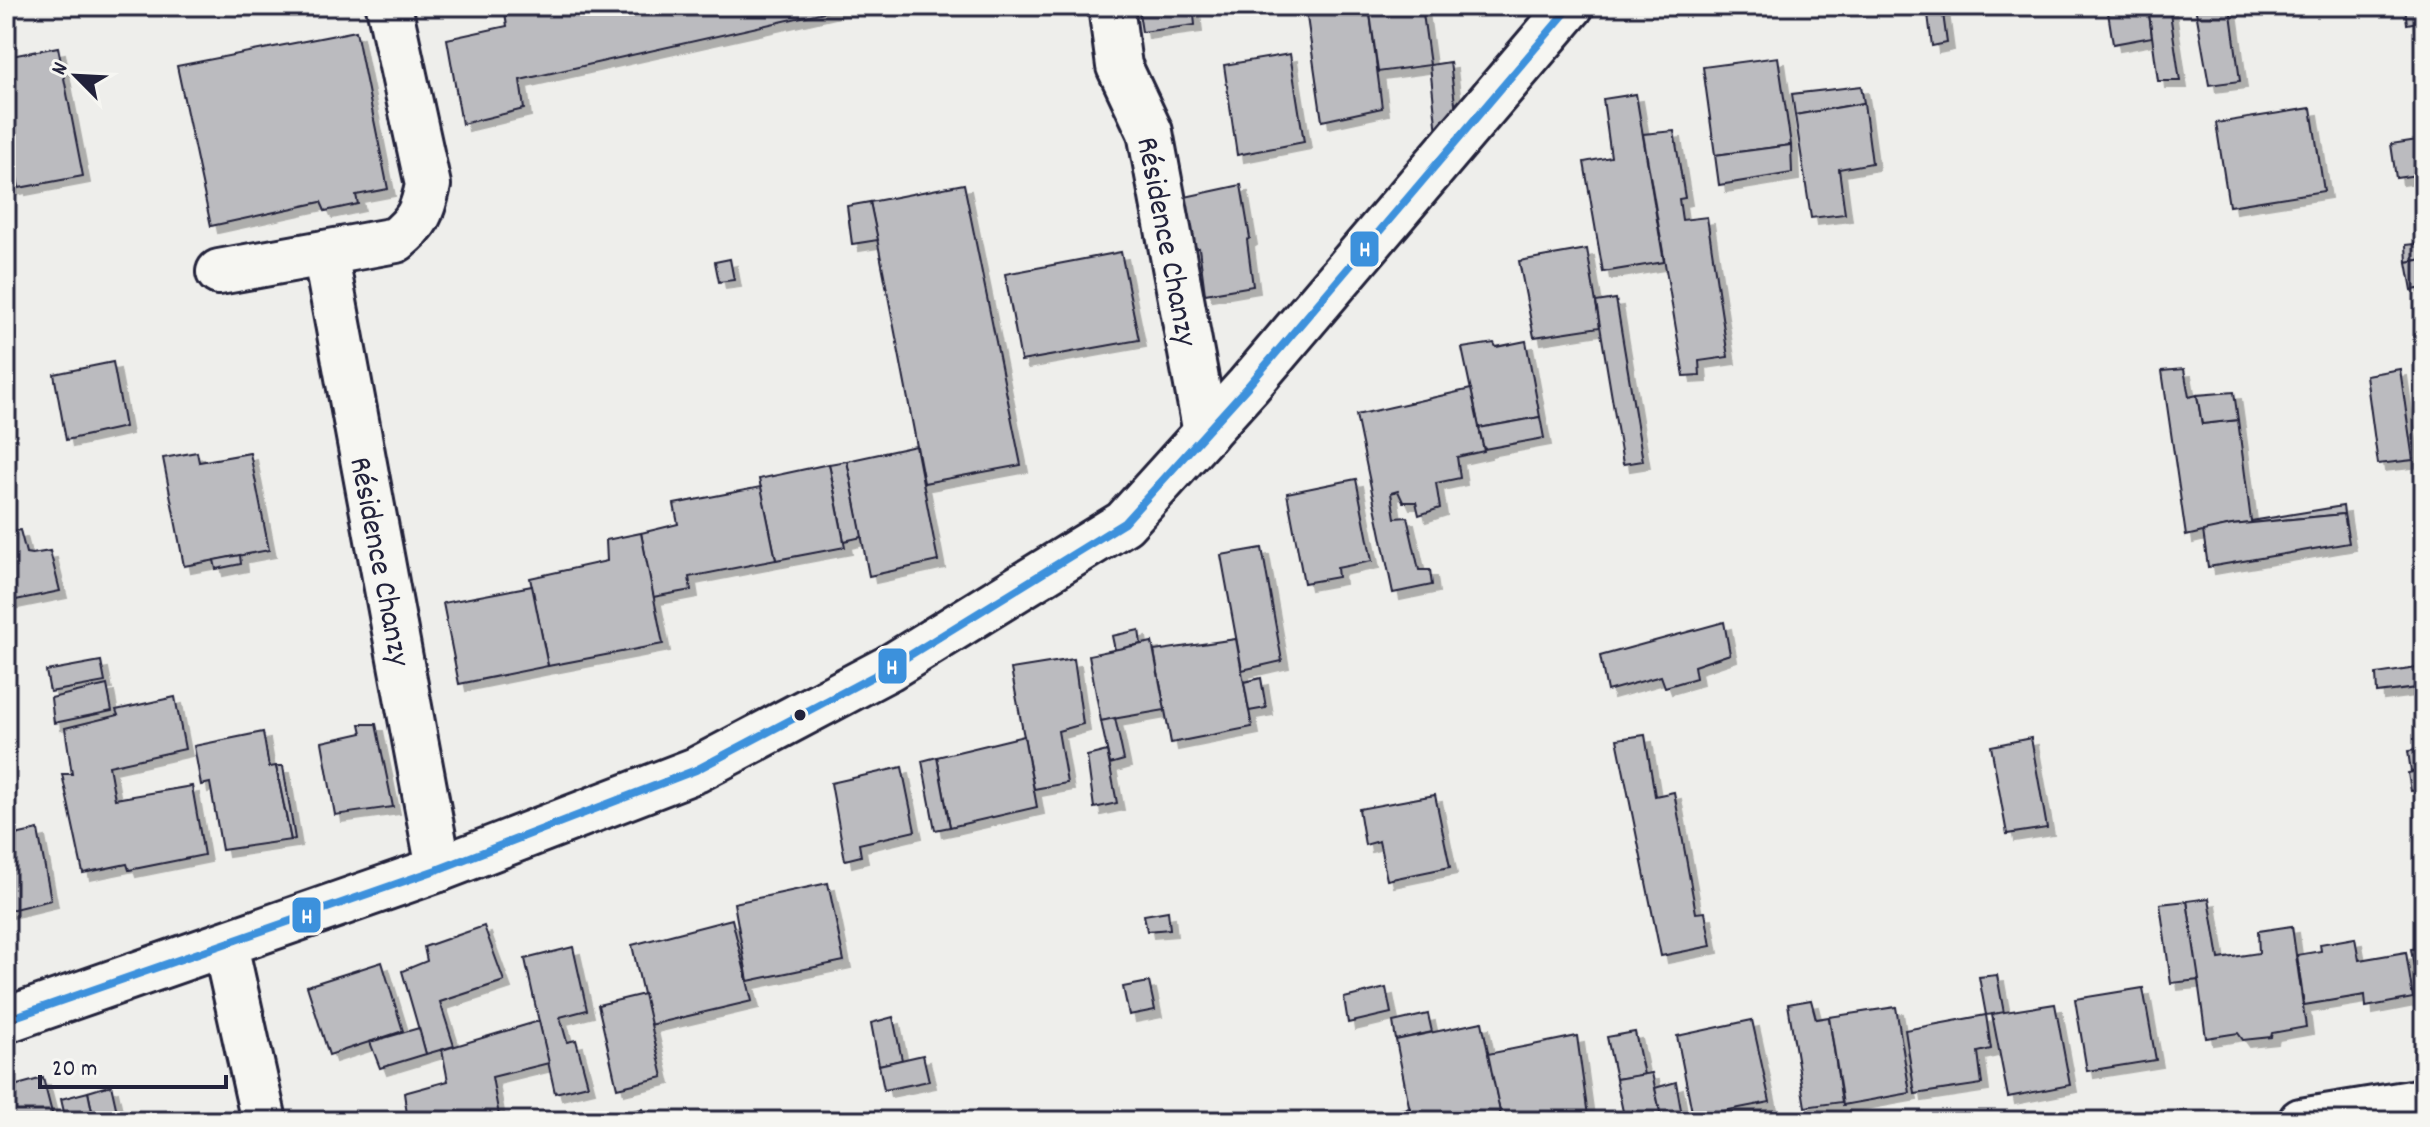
<svg xmlns="http://www.w3.org/2000/svg" width="2430" height="1127" viewBox="0 0 2430 1127" font-family="Dekko,sans-serif">
<style>
.building{fill:#bbbbbf;stroke:#22223b;stroke-width:2;filter:url(#shadow)}
.lines{fill:none;stroke-linecap:round;stroke-linejoin:round}
.minor-casing{stroke:#22223b;stroke-width:50}
.minor{stroke:#f6f6f2;stroke-width:44}
.bus-1-casing{stroke:#f6f6f2;stroke-width:14}
.bus-1{stroke:#3c91dc;stroke-width:8}
.bus-dot{fill:#22223b;stroke:#f6f6f2;stroke-width:3}
.labels{text-anchor:middle;stroke-width:8;stroke-linejoin:round;paint-order:stroke}
.street-label{font-size:32px;fill:#22223b;stroke:#f6f6f2}
.line-badge{stroke:#f6f6f2;stroke-width:3}
.badge-label{font-size:22px;text-anchor:middle;font-weight:bold;fill:#fff}
</style>
<defs>
<filter id="shadow"><feDropShadow dx="7" dy="7" stdDeviation="0" flood-color="#0004"/></filter>
</defs>
<rect width="100%" height="100%" fill="#eeeeeb"/>
<filter id="ink" filterUnits="userSpaceOnUse"><feTurbulence type="fractalNoise" baseFrequency=".0125" numOctaves="2"/><feDisplacementMap in="SourceGraphic" scale="16" xChannelSelector="R" yChannelSelector="G"/><feConvolveMatrix kernelMatrix="1 2 1 2 8 2 1 2 1" color-interpolation-filters="sRGB"/></filter>
<g filter="url(#ink)">
<!-- building -->
<g class="building">
<path d="M504 6H851L520 80 524 109 462 124 447 39 507 26Z"/>
<path d="M1138 6H1193L1195 25 1142 32Z"/>
<path d="M1326 6H1369L1382 108 1322 121 1306 10Z"/>
<path d="M1369 6H1422L1430 65 1378 72Z"/>
<path d="M1927 6H1942L1947 43 1932 46Z"/>
<path d="M2107 6H2148L2152 37 2113 44Z"/>
<path d="M2148 6H2169L2180 81H2158Z"/>
<path d="M2195 6H2230L2240 81 2209 85Z"/>
<path d="M2405 6H2424V21L2407 24Z"/>
<path d="M356 31 388 189 356 195 358 204 325 211 321 202 211 226 177 66Z"/>
<path d="M58 47 83 176 19 188 6 118V57Z"/>
<path d="M1290 54 1304 142 1237 155 1224 65Z"/>
<path d="M1778 57 1791 145 1715 155 1703 67Z"/>
<path d="M1450 62 1456 112 1437 134 1430 65Z"/>
<path d="M1861 86 1864 103 1795 115 1792 94Z"/>
<path d="M1636 94 1664 262 1603 272 1584 162 1611 157 1603 99Z"/>
<path d="M1864 103 1872 163 1839 169 1845 214 1811 218 1795 115Z"/>
<path d="M2311 108 2324 191 2229 206 2216 123Z"/>
<path d="M6 118 18 186 6 189Z"/>
<path d="M1674 131 1685 198 1679 199 1682 220 1707 217 1728 357 1699 361 1700 375 1684 376 1643 134Z"/>
<path d="M2424 139V174L2396 178 2391 144Z"/>
<path d="M1791 145 1792 173 1719 185 1715 155Z"/>
<path d="M964 184 1021 465 924 483 870 202Z"/>
<path d="M1241 185 1250 238 1247 240 1253 286 1205 294 1199 248 1193 249 1185 197Z"/>
<path d="M870 202 878 240 852 244 847 206Z"/>
<path d="M2424 243V259L2407 262 2406 245Z"/>
<path d="M1587 249 1600 327 1534 337 1519 261Z"/>
<path d="M1121 252 1139 340 1021 361 1005 274Z"/>
<path d="M730 259 734 280 719 282 715 262Z"/>
<path d="M2424 259V288L2412 290 2407 262Z"/>
<path d="M1616 299 1643 461 1623 464 1596 302Z"/>
<path d="M1526 341 1540 417 1479 428 1462 348 1494 343 1496 347Z"/>
<path d="M113 362 125 427 66 440 54 374Z"/>
<path d="M2184 369 2189 397 2197 395 2202 424 2238 420 2251 521 2343 506 2344 514 2232 525 2186 536 2162 371Z"/>
<path d="M2400 369 2413 460 2378 464 2366 375Z"/>
<path d="M1471 389 1484 451 1457 457 1460 478 1436 483 1440 508 1419 515 1416 502H1403L1398 491 1391 493 1395 518 1407 517 1419 570H1430L1432 585 1393 593 1356 415Z"/>
<path d="M2234 392 2238 420 2202 424 2197 395Z"/>
<path d="M1540 417 1544 438 1484 449 1479 428Z"/>
<path d="M916 446 938 561 869 576 847 461Z"/>
<path d="M197 452 199 462 250 453 269 550 184 566 163 458Z"/>
<path d="M847 461 862 537 844 541 829 464Z"/>
<path d="M829 464 845 547 776 560 759 479Z"/>
<path d="M1356 479 1372 561 1337 568 1338 577 1304 583 1287 493Z"/>
<path d="M761 487 776 560 689 577 691 590 653 597 641 533 678 524 674 504Z"/>
<path d="M2344 514 2349 543 2208 567 2203 531 2232 525Z"/>
<path d="M20 530 26 553 32 554 50 551 60 591 6 602V532Z"/>
<path d="M641 533 663 644 548 666 530 578 607 561 606 540Z"/>
<path d="M1262 548 1282 661 1242 670 1221 555Z"/>
<path d="M240 555 241 564 216 569 214 560Z"/>
<path d="M532 586 548 666 459 684 443 603Z"/>
<path d="M1724 622 1730 654 1694 666 1696 678 1665 687 1661 676 1607 691 1600 656Z"/>
<path d="M1139 630 1141 644 1115 650 1112 636Z"/>
<path d="M1236 639 1252 727 1171 743 1154 651Z"/>
<path d="M1152 642 1165 710 1101 721 1089 655Z"/>
<path d="M1074 659 1083 724 1058 731 1067 783 1034 789 1011 669Z"/>
<path d="M101 661 105 682 50 692 46 671Z"/>
<path d="M2424 667V687L2377 693 2376 674Z"/>
<path d="M1261 678 1266 708 1249 711 1244 682Z"/>
<path d="M107 685 112 711 54 723 51 698Z"/>
<path d="M175 697 185 749 109 766 115 799 192 786 204 855 129 870 127 864 83 873 62 774H72L65 728 118 715 116 710Z"/>
<path d="M1115 718 1124 760 1110 764 1101 721Z"/>
<path d="M360 724H376L393 807 335 815 322 742 362 733Z"/>
<path d="M263 732 269 767 276 766 291 840 222 850 210 783 201 785 194 746Z"/>
<path d="M1645 735 1655 796 1674 792 1696 913 1705 912 1711 946 1661 956 1617 739Z"/>
<path d="M1024 736 1037 807 950 827 937 757Z"/>
<path d="M2031 738 2047 828 2007 834 1991 746Z"/>
<path d="M2424 749V770L2411 772 2408 751Z"/>
<path d="M1107 751 1117 803 1094 808 1087 756Z"/>
<path d="M937 757 950 827 935 830 922 761Z"/>
<path d="M276 766H283L295 839 291 840Z"/>
<path d="M902 767 915 831 859 844 861 856 845 860 831 783Z"/>
<path d="M2424 770V789L2411 791 2408 773Z"/>
<path d="M1435 795 1450 867 1387 880 1379 841 1365 845 1359 809Z"/>
<path d="M38 830 51 900 6 911V837Z"/>
<path d="M828 883 844 961 748 981 734 903Z"/>
<path d="M2209 898 2219 959 2259 953 2258 931 2292 926 2306 1027 2272 1033 2271 1037 2243 1040 2238 1033 2206 1038 2187 901Z"/>
<path d="M2187 901 2199 980 2171 983 2160 904Z"/>
<path d="M1168 911 1170 929 1147 931 1144 915Z"/>
<path d="M732 919 752 1001 650 1025 632 945Z"/>
<path d="M484 926 504 981 440 1002 454 1046 426 1054 402 971 427 961 424 947Z"/>
<path d="M2355 938 2359 960 2406 952 2413 998 2366 1007 2365 995 2304 1005 2297 955 2321 951 2320 944Z"/>
<path d="M573 947 587 1010 560 1017 567 1042 576 1040 588 1085 555 1093 525 959Z"/>
<path d="M2424 947V1010H2421L2411 949Z"/>
<path d="M382 962 403 1031 329 1055 307 986Z"/>
<path d="M1997 975 2004 1013 1986 1015 1979 977Z"/>
<path d="M1149 982 1155 1010 1129 1015 1123 987Z"/>
<path d="M1386 988 1391 1013 1348 1023 1344 998Z"/>
<path d="M2143 988 2156 1060 2087 1071 2075 999Z"/>
<path d="M644 994 663 1077 617 1088 598 1005Z"/>
<path d="M1811 1000 1816 1019 1829 1017 1842 1102 1805 1107 1788 1004Z"/>
<path d="M2055 1004 2070 1085 2008 1097 1992 1014Z"/>
<path d="M1896 1007 1910 1093 1843 1105 1829 1017Z"/>
<path d="M1428 1014 1432 1032 1396 1040 1393 1022Z"/>
<path d="M1986 1015 1991 1049 1978 1052 1982 1084 1915 1094 1905 1030Z"/>
<path d="M893 1017 902 1060 879 1065 871 1023Z"/>
<path d="M1752 1020 1770 1102 1693 1117 1677 1036Z"/>
<path d="M539 1021 549 1063 492 1077 500 1121H393L392 1117 407 1114 404 1093 448 1081 442 1050Z"/>
<path d="M1482 1022 1502 1121H1412L1396 1040Z"/>
<path d="M419 1028 426 1054 380 1068 370 1042Z"/>
<path d="M1635 1032 1644 1075 1616 1079 1607 1037Z"/>
<path d="M1577 1036 1588 1116 1568 1121H1502L1488 1054Z"/>
<path d="M923 1055 929 1081 884 1090 879 1065Z"/>
<path d="M1652 1073 1662 1121H1625L1616 1079Z"/>
<path d="M43 1078 54 1121H6V1088Z"/>
<path d="M1676 1082 1683 1121H1662L1655 1088Z"/>
<path d="M111 1085 119 1121H94L88 1092Z"/>
<path d="M88 1092 94 1121H66L61 1099Z"/>
<path d="M1410 1108 1412 1121H1395L1394 1111Z"/>
<path d="M643 1109 646 1121H614L613 1115Z"/>
<path d="M559 1113 561 1121H525Z"/>
</g>
<g class="lines">
<!-- minor casing -->
<g class="minor-casing">
<g id="minor">
<path d="M1111 6 1119 66 1150 132 1206 433"/>
<path d="M325 253 439 869"/>
<path d="M219 272 396 240C418 222 422 213 428 185L389 6"/>
<path d="M225 945 264 1121"/>
<path d="M6 1020 439 869 696 770 889 668 1124 523 1248 386 1571 6"/>
<path d="M2301 1121 2424 1101"/>
</g>
</g>
<!-- minor -->
<use href="#minor" class="minor"/>
<!-- bus-1 casing -->
<g class="bus-1-casing">
<path id="bus-1" d="M6 1020 439 869 696 770 889 668 1124 523 1248 386 1571 6"/>
</g>
<!-- bus-1 -->
<use href="#bus-1" class="bus-1"/>
</g>
</g>
<!-- markers -->
<circle class="bus-dot" cx="800" cy="715" r="7"/>
<g class="labels">
<!-- street labels -->
<g class="street-label">
<text transform="translate(1169 241) rotate(79)" y="11">Résidence Chanzy</text>
<text transform="translate(382 561) rotate(79)" y="11">Résidence Chanzy</text>
</g>
</g>
<g class="line-badge">
<rect x="1349" y="230" width="31" height="38" rx="8" fill="#3c91dc"/>
<rect x="877" y="647" width="31" height="38" rx="8" fill="#3c91dc"/>
<rect x="291" y="896" width="31" height="38" rx="8" fill="#3c91dc"/>
</g>
<g class="badge-label">
<text x="1365" y="256">H</text>
<text x="892" y="674">H</text>
<text x="307" y="923">H</text>
</g>
<!-- margin -->
<rect width="2430" height="1127" fill="none" stroke="#f6f6f2" stroke-width="32"/>
<rect x="16" y="16" width="2398" height="1095" fill="none" stroke="#22223b" stroke-width="3" filter="url(#ink)"/>
<!-- north arrow -->
<g transform="translate(76 76) rotate(294)" stroke="#f6f6f2" stroke-width="6" paint-order="stroke">
<path d="M0-6L14 30L0 20L-14 30Z" fill="#22223b"/>
<text y="-12" font-size="22" font-weight="bold" text-anchor="middle" fill="#22223b">N</text>
</g>
<!-- scale -->
<path d="M40 1075v12h186v-12" fill="none" stroke="#22223b" stroke-width="4"/>
<text x="52" y="1075" font-size="24" fill="#22223b" stroke="#f6f6f2" stroke-width="6" paint-order="stroke">20 m</text>
</svg>
